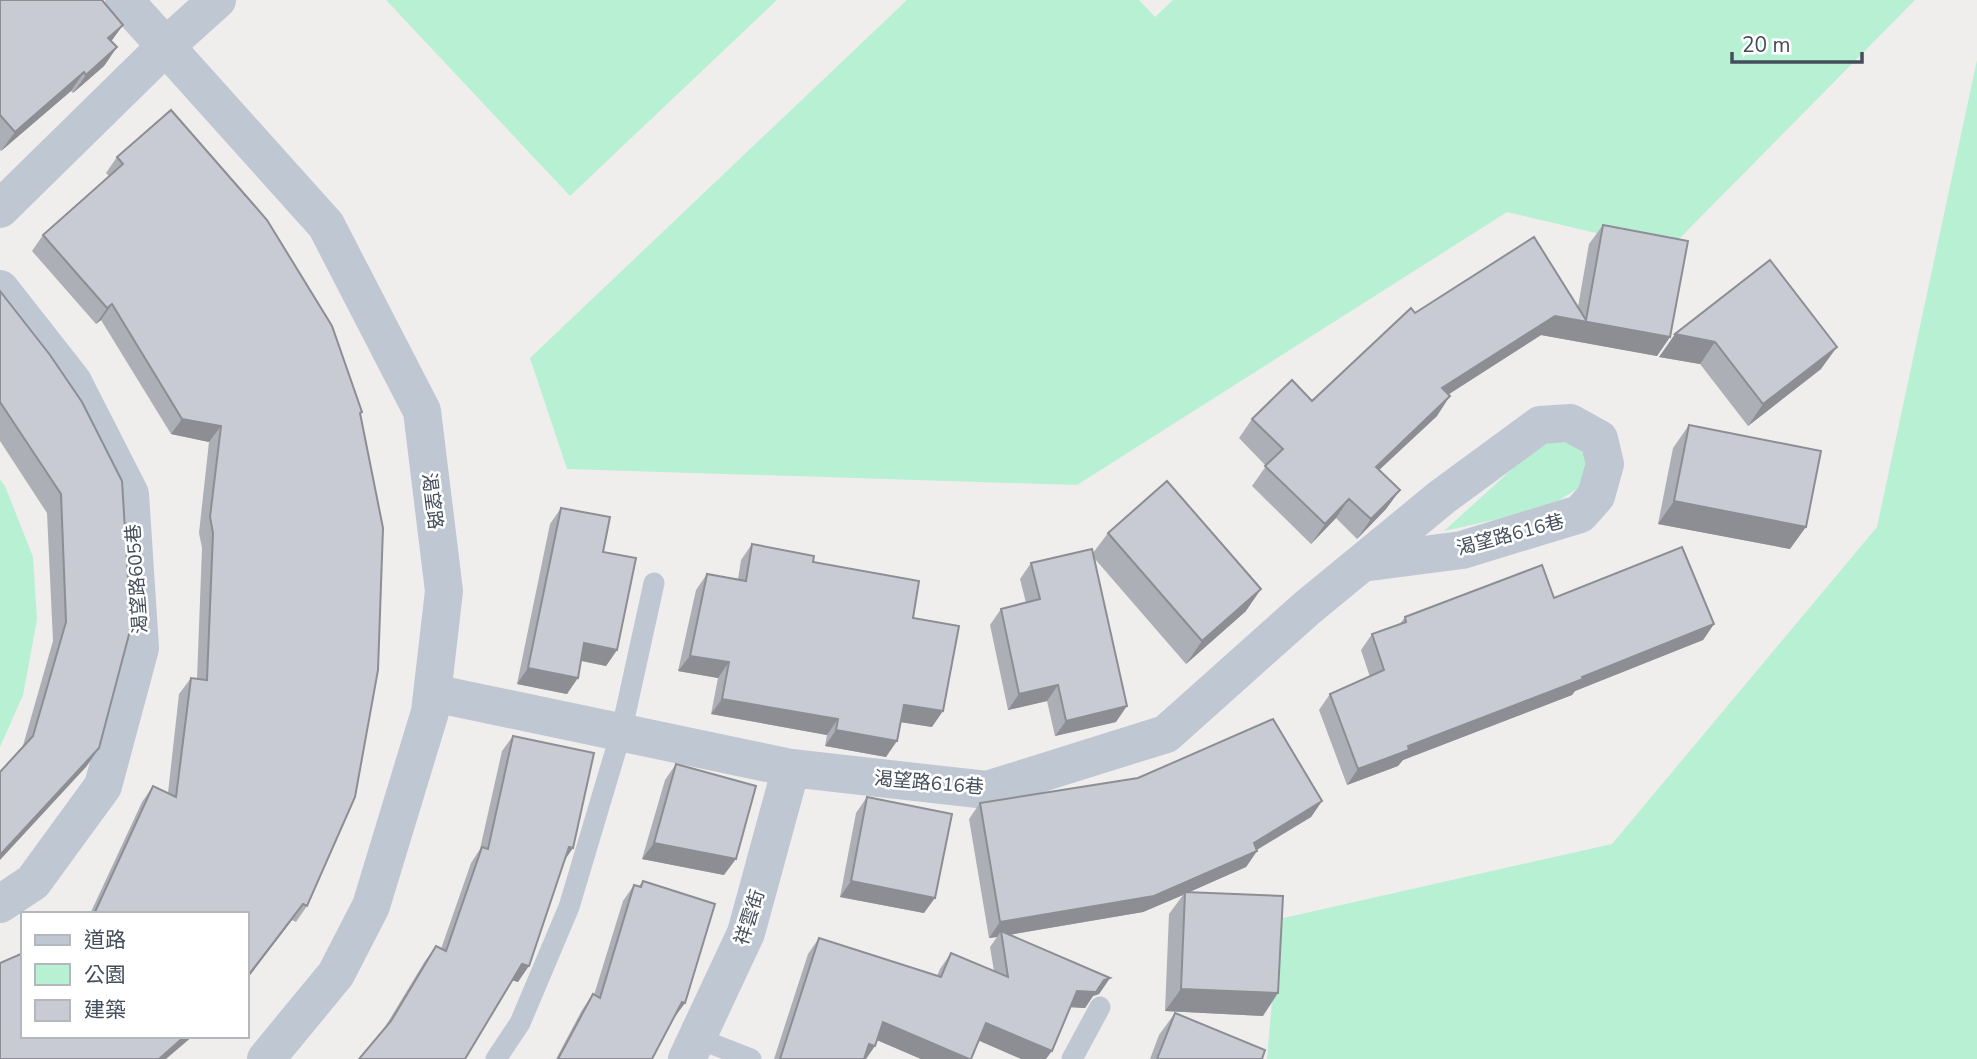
<svg xmlns="http://www.w3.org/2000/svg" width="1977" height="1059" viewBox="0 0 1977 1059" font-family="'Nunito Sans','Noto Sans TC',sans-serif">
<style>
.green{fill:#b8f0d4}
.lines{fill:none;stroke-linecap:round;stroke-linejoin:round}
.lane{stroke:#bfc7d3;stroke-width:21}
.street{stroke:#bfc7d3;stroke-width:38}
.wall{fill:#acafb5}
.shaded-wall{fill:#8c8e94}
.building{fill:#c8cbd3;stroke:#8c8e94;stroke-width:2}
.labels{text-anchor:middle;stroke-width:5;stroke-linejoin:round;paint-order:stroke}
.street-label{font-size:19px;fill:#444e5b;stroke:#fff}
</style>
<rect width="100%" height="100%" fill="#f0eded"/>
<!-- green -->
<g class="green">
<path d="M386 0H777L570 196Z"/>
<path d="M907 0H1139L1155 17 1173 0H1915L1668 250 1507 212 1077 485 567 469 530 358Z"/>
<path d="M1977 60V1059H1267L1279 919 1612 844 1877 527Z"/>
<path d="M1542 442 1577 443 1589 464 1580 487 1547 508 1444 531Z"/>
<path d="M0 480 5 486 33 557 37 620 23 695 0 747Z"/>
</g>
<g class="lines">
<!-- lane -->
<g class="lane">
<path d="M697 1038 751 1059"/>
<path d="M496 1059 520 1023 569 907 621 733 654 583"/>
<path d="M1072 1059 1100 1007"/>
</g>
<!-- street -->
<g class="street">
<path d="M124 0 326 225 422 411 444 591 430 712 371 906 336 974 266 1059"/>
<path d="M0 209 166 46 217 0"/>
<path d="M0 289 73 382 130 494 140 648 103 786 33 882 0 904"/>
<path d="M433 693 791 768 987 790 1166 734 1307 608 1442 497 1540 425 1570 423 1599 439 1605 464 1596 496 1580 514 1462 550 1362 563"/>
<path d="M687 1059 746 933 791 768"/>
</g>
</g>
<!-- wall -->
<g class="wall">
<path d="M0 0 123 25 111 41 117 47 104 66 73 93 71 91 1 151 0 150Z"/>
<path d="M117 157 360 415 307 906 296 922 292 920 247 979V914H90L142 802 153 786 168 793 179 694 191 678 197 679 202 548 199 533 209 442 171 434 101 320 96 324 32 251 43 235 109 176 106 173Z"/>
<path d="M1603 225 1670 337 1657 356 1541 335 1448 394 1437 416 1379 470 1400 490 1386 509 1357 539 1336 518 1311 544 1252 486 1266 466 1239 438 1252 419 1312 401 1415 313 1578 307 1589 244Z"/>
<path d="M1770 260 1821 369 1748 426 1700 364 1659 357Z"/>
<path d="M0 291 50 355 99 748 86 767 22 749 53 641 47 513 0 441Z"/>
<path d="M1689 425 1790 549 1658 524 1673 448Z"/>
<path d="M561 508 603 552 617 650 606 666 581 661 567 694 517 684 550 524Z"/>
<path d="M1108 533 1246 611 1186 664 1095 559 1116 722 1055 736 1047 701 1008 710 990 625 1001 609 1026 603 1020 579 1031 563 1093 553Z"/>
<path d="M752 544 813 562 913 618 932 727 901 722 886 757 825 746 827 735 711 714 718 678 678 671 696 590 707 574 738 579 741 560Z"/>
<path d="M1554 598 1714 624 1703 640 1575 691 1572 695 1403 760 1398 766 1347 785 1319 710 1330 694 1370 677 1361 650 1372 634 1400 624 1405 617Z"/>
<path d="M513 736 565 860 518 982 512 980 385 1027 425 961 436 946 441 949 471 863 480 849 502 751Z"/>
<path d="M676 764 724 875 642 859 665 780Z"/>
<path d="M867 797 924 913 840 897 856 813Z"/>
<path d="M1322 801 1311 817 1257 850V851L1246 867 1189 892 1263 1016 1165 1011 1169 914 1183 895 1143 912 1009 935 1110 978 1099 994 1093 996 1085 1008 1070 1007 978 1041 971 1059H921L877 1040 866 1059H774L808 954 819 938 937 976 940 969 951 953 994 971 990 947 997 937 989 938 969 819 980 803Z"/>
<path d="M643 881 685 1003 673 1018 652 1059H556L582 1010 593 994 594 995 623 901 634 885 639 886Z"/>
<path d="M1175 1013 1262 1059H1150L1159 1035Z"/>
</g>
<!-- shaded-wall -->
<g class="shaded-wall">
<path d="M123 25 110 43 108 38Z"/>
<path d="M117 47 104 66 73 93 86 75Z"/>
<path d="M84 72 71 91 1 151 15 132Z"/>
<path d="M112 304 101 320 96 324 107 308Z"/>
<path d="M1555 316 1670 337 1657 356 1541 335 1429 407 1442 388Z"/>
<path d="M1675 334 1715 342 1700 364 1659 357Z"/>
<path d="M1837 347 1821 369 1748 426 1763 404Z"/>
<path d="M1450 396 1437 416 1362 486 1376 467Z"/>
<path d="M182 419 221 426 209 442 171 434Z"/>
<path d="M1400 490 1386 509 1357 539 1371 519Z"/>
<path d="M1349 499 1336 518 1311 544 1325 524Z"/>
<path d="M1674 501 1806 527 1790 549 1658 524Z"/>
<path d="M1261 589 1246 611 1186 664 1202 641Z"/>
<path d="M1714 624 1703 640 1575 691 1572 695 1403 760 1398 766 1347 785 1358 769 1408 746Z"/>
<path d="M584 643 617 650 606 666 573 659Z"/>
<path d="M690 656 729 662 718 678 678 671Z"/>
<path d="M528 668 578 678 567 694 517 684Z"/>
<path d="M1058 685 1047 701 1008 710 1019 694Z"/>
<path d="M722 699 838 719 827 735 711 714Z"/>
<path d="M904 705 943 711 932 727 893 721Z"/>
<path d="M1127 706 1116 722 1055 736 1066 721Z"/>
<path d="M836 730 897 741 886 757 825 746Z"/>
<path d="M99 748 86 767 0 860V855Z"/>
<path d="M1322 801 1311 817 1248 855 1257 851 1246 867 1185 894V892L1183 895 1143 912 1002 936 1001 931 997 937 989 938 1000 922 1254 843Z"/>
<path d="M654 843 736 859 724 875 642 859Z"/>
<path d="M569 847 573 848 562 864Z"/>
<path d="M851 881 935 898 924 913 840 897Z"/>
<path d="M303 904 292 920 247 979V977Z"/>
<path d="M522 964 529 966 518 982 511 980Z"/>
<path d="M1110 978 1099 994 1093 996 1085 1008 1066 1007 1077 991Z"/>
<path d="M1181 989 1278 993 1263 1016 1165 1011Z"/>
<path d="M682 1002 685 1003 674 1018 671 1017Z"/>
<path d="M883 1022 969 1059H921L872 1038Z"/>
<path d="M986 1023 1052 1051 1046 1059H1021L975 1039Z"/>
<path d="M185 1036H193L166 1059H159Z"/>
<path d="M869 1044 875 1046 866 1059H859Z"/>
</g>
<!-- building -->
<g class="building">
<path d="M0 0H102L123 25 108 38 117 47 86 75 84 72 15 132 0 115Z"/>
<path d="M171 110 267 220 332 326 362 412 360 413 383 528 378 670 355 797 307 906 303 904 247 977V914H94L153 786 176 797 191 678 207 680 213 533 210 517 221 426 182 419 112 304 107 308 43 235 123 164 117 157Z"/>
<path d="M1603 225 1688 241 1670 337 1555 316 1442 388 1450 396 1376 467 1400 490 1371 519 1349 499 1325 524 1265 466 1283 449 1252 419 1292 380 1312 401 1411 308 1415 313 1534 237 1586 320Z"/>
<path d="M1770 260 1837 347 1763 404 1715 342 1675 334Z"/>
<path d="M0 291 50 355 82 402 122 481 131 627 99 748 0 855V772L33 736 66 622 61 494 0 402Z"/>
<path d="M1689 425 1821 451 1806 527 1674 501Z"/>
<path d="M1167 481 1261 589 1202 641 1108 533Z"/>
<path d="M561 508 610 517 603 552 636 558 617 650 584 643 578 678 528 668Z"/>
<path d="M752 544 814 556 813 562 919 581 913 618 959 626 943 711 904 705 897 741 836 730 838 719 722 699 729 662 690 656 707 574 746 581Z"/>
<path d="M1682 547 1714 624 1582 677 1583 679 1408 746 1409 750 1358 769 1330 694 1384 670 1372 634 1406 622 1405 617 1542 565 1554 598Z"/>
<path d="M1092 549 1127 706 1066 721 1058 685 1019 694 1001 609 1040 599 1031 563Z"/>
<path d="M1273 719 1322 801 1254 843 1257 851 1154 896 1000 922 980 803 1138 778Z"/>
<path d="M513 736 594 753 573 848 569 847 529 966 522 964 465 1059H359L391 1021 436 946 446 951 482 847 488 849Z"/>
<path d="M676 764 756 786 736 859 654 843Z"/>
<path d="M867 797 952 814 935 898 851 881Z"/>
<path d="M643 881 715 904 685 1003 682 1002 652 1059H558L593 994 600 998 634 885 641 887Z"/>
<path d="M1185 892 1283 896 1278 993 1181 989Z"/>
<path d="M1001 931 1110 978 1104 980 1096 992 1077 991 1052 1051 986 1023 971 1059H969L883 1022 875 1046 869 1044 864 1059H780L819 938 941 977 951 953 1008 977Z"/>
<path d="M23 953V1036H185L159 1059H0V963Z"/>
<path d="M1175 1013 1265 1050 1262 1059H1157Z"/>
</g>
<g class="labels">
<!-- street labels -->
<g class="street-label">
<text transform="translate(433 501) rotate(83)" y="7">渴望路</text>
<text transform="translate(1510 534) rotate(-15)" y="7">渴望路616巷</text>
<text transform="translate(136 579) rotate(-94)" y="7">渴望路605巷</text>
<text transform="translate(929 782) rotate(5)" y="7">渴望路616巷</text>
<text transform="translate(749 917) rotate(-72)" y="7">祥雲街</text>
</g>
</g>
<!-- legend -->
<rect x="21" y="912" width="228" height="126" fill="#ffffff" stroke="#b4b8bd" stroke-width="2"/>
<rect x="35" y="935" width="35" height="10" fill="#bfc7d3" stroke="#b4b8bd" stroke-width="2"/>
<text x="84" y="947" font-size="21" fill="#444e5b">道路</text>
<rect x="35" y="964" width="35" height="21" fill="#b8f0d4" stroke="#b4b8bd" stroke-width="2"/>
<text x="84" y="982" font-size="21" fill="#444e5b">公園</text>
<rect x="35" y="1000" width="35" height="21" fill="#c8cbd3" stroke="#b4b8bd" stroke-width="2"/>
<text x="84" y="1017" font-size="21" fill="#444e5b">建築</text>
<!-- scale -->
<path d="M1732 52v10h130v-10" fill="none" stroke="#444e5b" stroke-width="3.5"/>
<text x="1742" y="52" font-size="21" fill="#444e5b" stroke="#ffffff" stroke-width="5" paint-order="stroke">20 m</text>
</svg>
